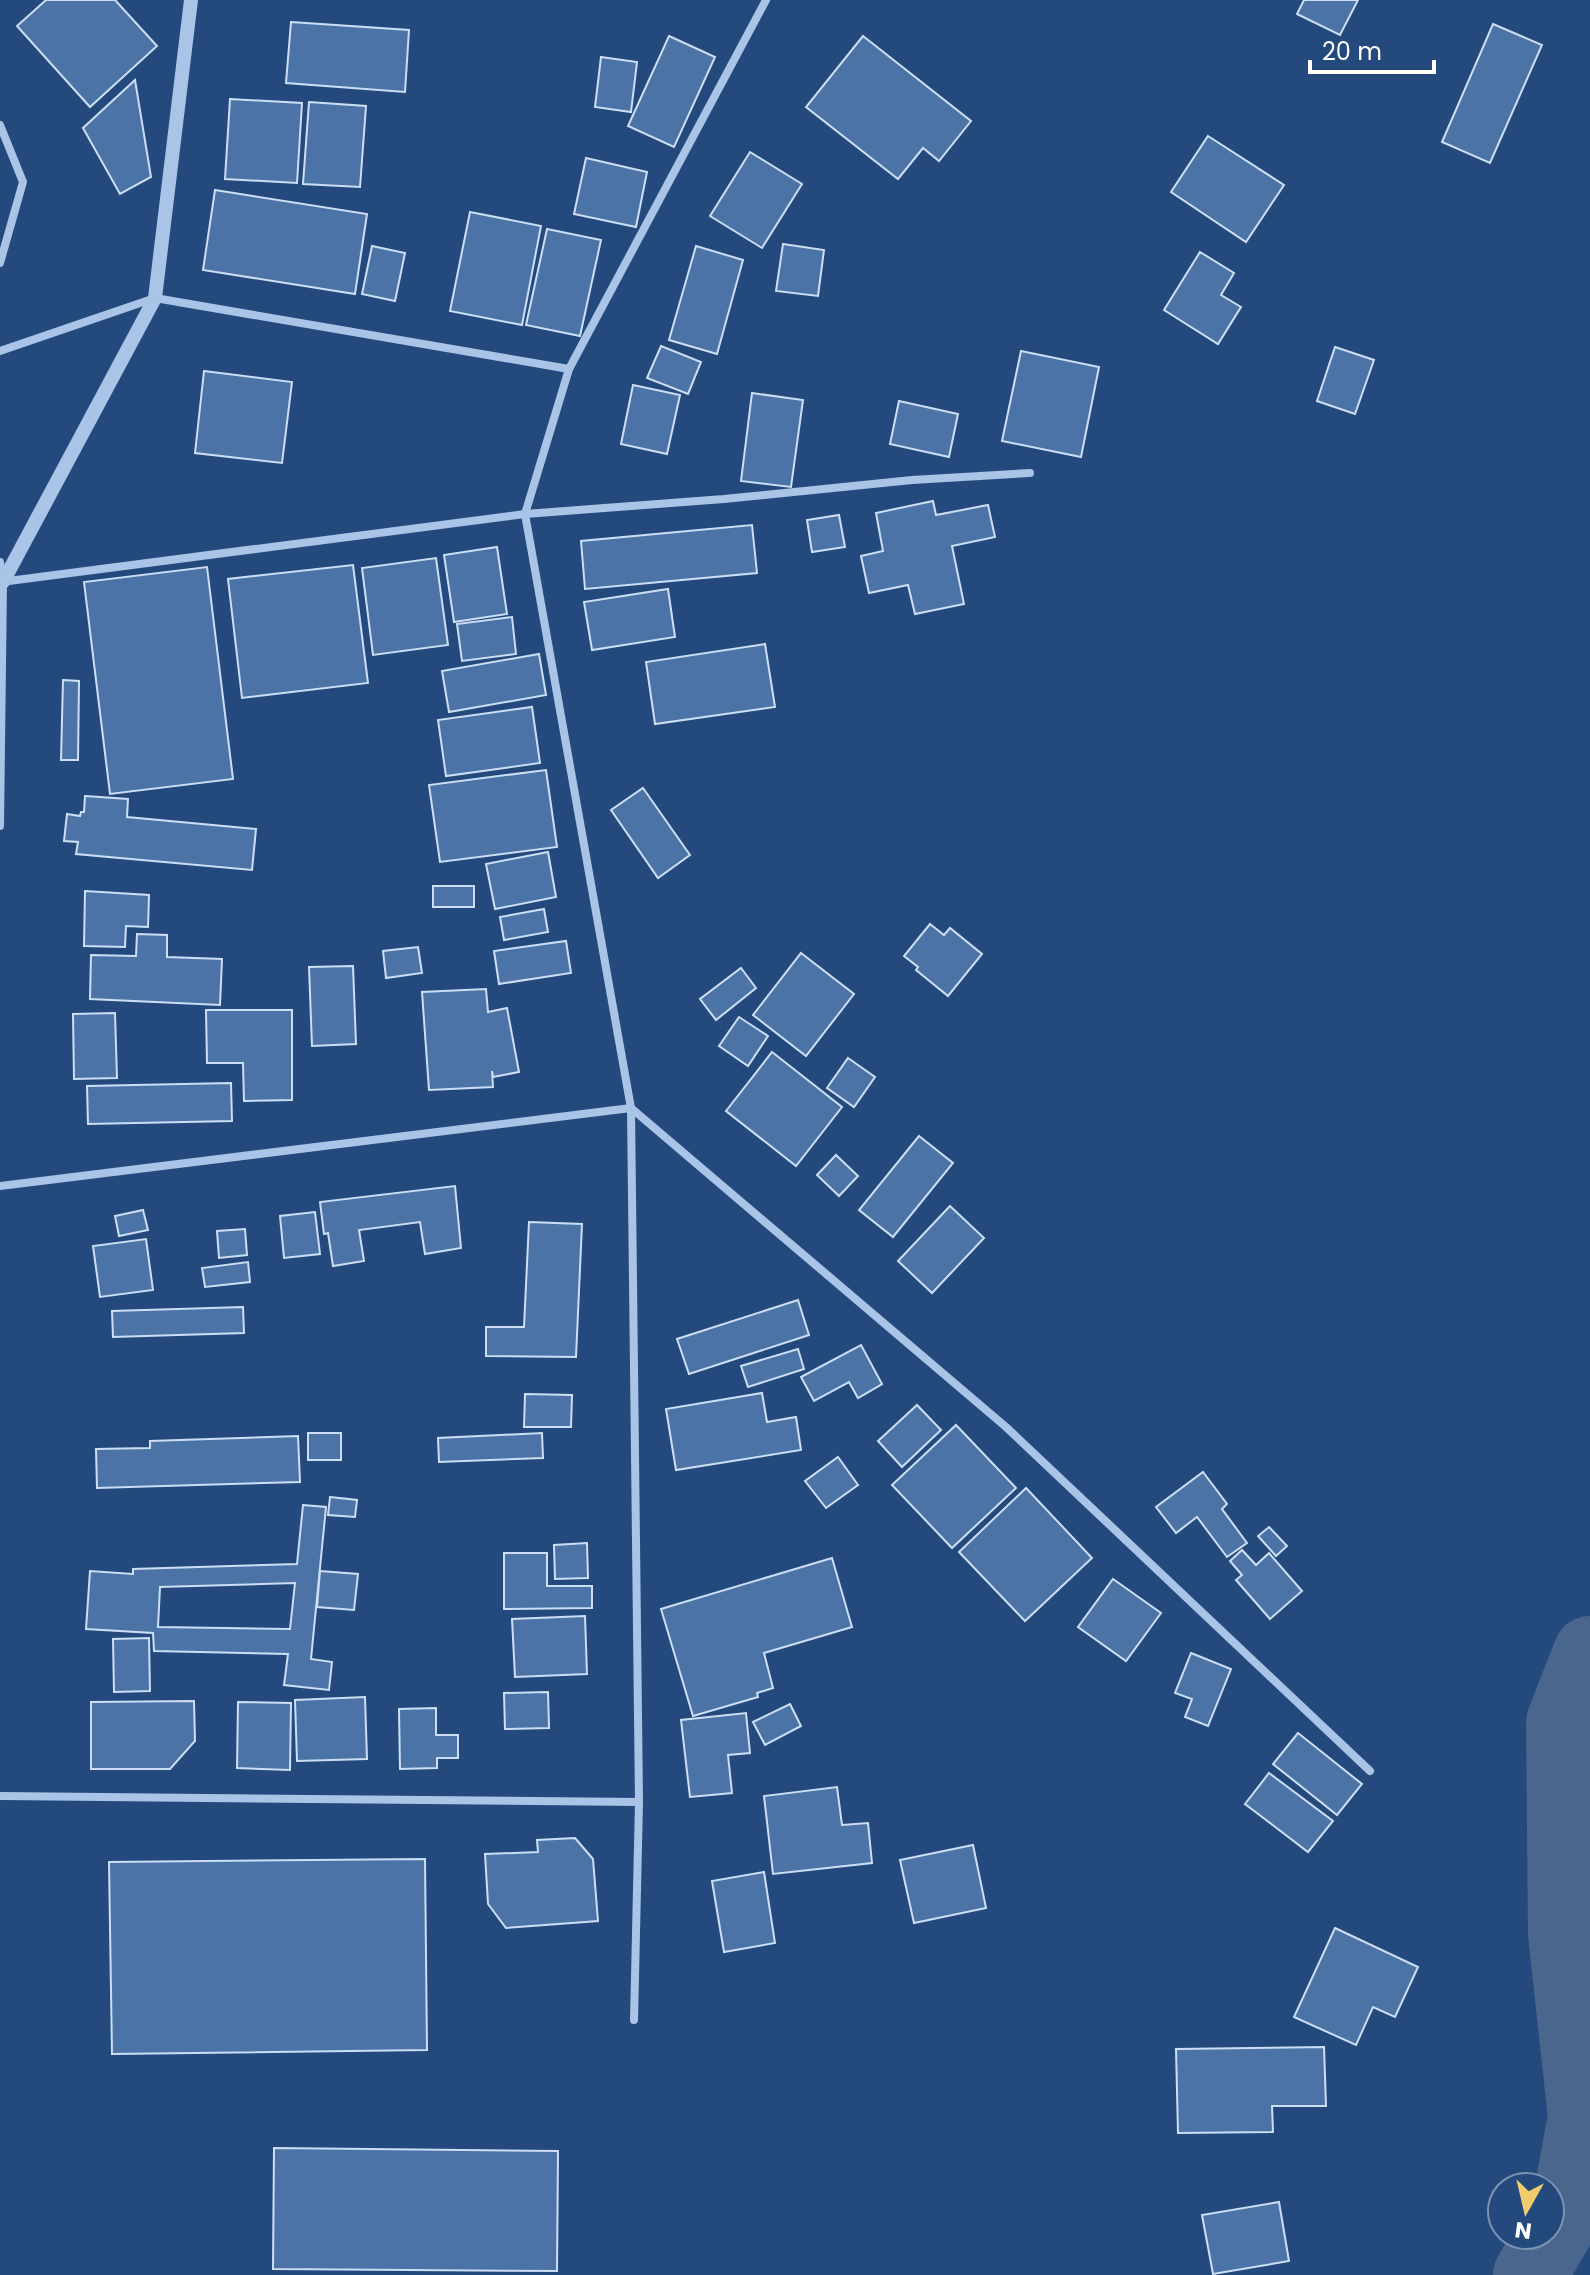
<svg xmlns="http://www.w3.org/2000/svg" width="1590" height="2275" viewBox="0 0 1590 2275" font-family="Poppins,sans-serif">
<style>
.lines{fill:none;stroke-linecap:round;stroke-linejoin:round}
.river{stroke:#4b668c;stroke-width:74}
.building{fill:#4c73a6;stroke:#ccdef4;stroke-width:2;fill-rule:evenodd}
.minor{stroke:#a9c4e6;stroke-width:8}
.tertiary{stroke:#a9c4e6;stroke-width:14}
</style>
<rect width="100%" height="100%" fill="#244a7d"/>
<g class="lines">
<!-- river -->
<path class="river" d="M1530 2275 1568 2209 1585 2117 1565 1934 1563 1722 1590 1653"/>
</g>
<!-- building -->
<g class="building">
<path d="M46 0H115L157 46 90 107 17 26Z"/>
<path d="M1304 0H1358L1340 35 1297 14Z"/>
<path d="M291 22 409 30 405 92 286 83Z"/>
<path d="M1493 24 1542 45 1490 163 1442 142Z"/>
<path d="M669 36 715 57 674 147 628 126Z"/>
<path d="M863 36 971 121 939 161 923 148 898 179 806 107Z"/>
<path d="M601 57 637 62 631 112 595 107Z"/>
<path d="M135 80 151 177 120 194 83 128Z"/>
<path d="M230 99 302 103 297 183 225 179Z"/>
<path d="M309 102 366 106 360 187 303 184Z"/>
<path d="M1208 136 1284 185 1246 242 1171 192Z"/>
<path d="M750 152 802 184 762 248 710 216Z"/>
<path d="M586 158 647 172 636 227 574 214Z"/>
<path d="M215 190 367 214 355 294 203 270Z"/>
<path d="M470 212 541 226 522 325 450 311Z"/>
<path d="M547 229 601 240 580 336 526 325Z"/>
<path d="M783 244 824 250 818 296 776 291Z"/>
<path d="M372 246 405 253 395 301 362 294Z"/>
<path d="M696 246 743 260 717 354 669 340Z"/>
<path d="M1200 252 1234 273 1221 295 1241 307 1218 344 1164 310Z"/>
<path d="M661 346 701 362 688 394 647 378Z"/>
<path d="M1335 347 1374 360 1355 414 1317 401Z"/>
<path d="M1021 351 1099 367 1081 457 1002 441Z"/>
<path d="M204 371 292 382 282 463 195 453Z"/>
<path d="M633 385 680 395 667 454 621 444Z"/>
<path d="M752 393 803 400 791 487 741 481Z"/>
<path d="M899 401 958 414 949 457 890 444Z"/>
<path d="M933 501 936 515 988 505 995 537 952 546 964 604 915 614 908 585 869 593 861 556 883 551 876 513Z"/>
<path d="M839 515 845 547 812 552 807 520Z"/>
<path d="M752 525 757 573 585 589 581 541Z"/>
<path d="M497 547 507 614 454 622 444 555Z"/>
<path d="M436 558 448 645 373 655 362 568Z"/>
<path d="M353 565 368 683 242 698 228 579Z"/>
<path d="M207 567 233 779 110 794 84 582Z"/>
<path d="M668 589 675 637 592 650 584 602Z"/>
<path d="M512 617 516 654 462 661 457 624Z"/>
<path d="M765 644 775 707 655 724 646 662Z"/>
<path d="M539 654 546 695 449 712 442 671Z"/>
<path d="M63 680 79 681 78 760H61Z"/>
<path d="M532 707 540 763 446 776 438 720Z"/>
<path d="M546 770 557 847 440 862 429 785Z"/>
<path d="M643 788 690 855 658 878 611 810Z"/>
<path d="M85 796 128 799 127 817 256 829 252 870 76 854 78 842 64 841 67 814 80 816 81 812H84Z"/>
<path d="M548 852 556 897 495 909 486 864Z"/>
<rect x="433" y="886" width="41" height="21"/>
<path d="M85 891 149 895 148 927 126 926 125 947 84 946Z"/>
<path d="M544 909 548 932 504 940 500 917Z"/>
<path d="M930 924 944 935 950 928 982 954 948 996 916 970 918 967 904 956Z"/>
<path d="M137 934 167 935V957L222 959 220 1005 90 999 91 955 136 956Z"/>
<path d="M566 941 571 973 499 984 494 951Z"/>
<path d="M418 947 422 973 386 978 383 951Z"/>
<path d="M801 953 854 994 806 1056 753 1015Z"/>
<path d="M353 966 356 1044 312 1046 309 967Z"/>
<path d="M741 968 756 988 716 1020 700 999Z"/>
<path d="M486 989 488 1012 507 1008 519 1072 493 1077 492 1071 493 1087 429 1090 422 992Z"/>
<path d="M206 1010H292V1100L244 1101 243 1063H207Z"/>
<path d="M115 1013 117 1078 74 1079 73 1014Z"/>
<path d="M739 1017 768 1036 748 1066 719 1046Z"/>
<path d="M772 1052 842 1107 796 1166 726 1111Z"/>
<path d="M848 1058 875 1077 854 1107 827 1088Z"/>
<path d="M231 1083 232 1121 88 1124 87 1086Z"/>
<path d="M919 1136 953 1163 893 1237 859 1210Z"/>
<path d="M836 1155 858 1176 839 1196 817 1175Z"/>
<path d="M455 1186 461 1248 425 1254 420 1222 359 1230 364 1261 333 1266 328 1233 324 1234 320 1202Z"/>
<path d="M950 1206 984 1238 932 1293 898 1261Z"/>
<path d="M143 1210 148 1230 119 1236 115 1216Z"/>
<path d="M315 1212 320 1254 284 1258 280 1216Z"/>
<path d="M529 1222 582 1224 576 1357 486 1356V1327H524Z"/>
<path d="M245 1229 247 1255 219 1258 217 1231Z"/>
<path d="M146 1239 153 1290 100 1297 93 1246Z"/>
<path d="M248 1262 250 1282 205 1287 202 1268Z"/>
<path d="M798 1300 809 1335 689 1374 677 1339Z"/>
<path d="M243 1307 244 1333 113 1337 112 1311Z"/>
<path d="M861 1345 882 1384 858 1398 849 1382 814 1401 801 1377Z"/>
<path d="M798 1349 804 1369 748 1387 741 1366Z"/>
<path d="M762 1393 767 1422 796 1417 801 1450 676 1470 666 1409Z"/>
<path d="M525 1394 572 1395 571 1427H524Z"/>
<path d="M917 1405 941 1430 902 1467 878 1441Z"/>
<path d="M956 1425 1016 1488 952 1548 892 1485Z"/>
<rect x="308" y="1433" width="33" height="27"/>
<path d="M542 1433 543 1458 439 1462 438 1438Z"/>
<path d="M298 1436 300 1482 97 1488 96 1449 150 1448V1441Z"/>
<path d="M838 1457 858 1485 826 1508 805 1481Z"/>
<path d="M1203 1472 1227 1504 1222 1509 1247 1543 1227 1557 1197 1517 1176 1533 1156 1507Z"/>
<path d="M1026 1488 1092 1558 1025 1621 959 1552Z"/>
<path d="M330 1497 357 1500 355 1517 328 1515Z"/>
<path d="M303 1505 326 1507 311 1659 332 1662 329 1690 284 1685 288 1654 154 1651 153 1633 86 1629 90 1571 133 1574V1569L297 1564ZM295 1583 290 1629 158 1627 160 1587Z"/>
<path d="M1269 1527 1287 1546 1276 1556 1258 1536Z"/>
<path d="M587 1543 588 1578 555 1579 554 1545Z"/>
<path d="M1242 1550 1256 1565 1269 1553 1302 1591 1270 1619 1236 1580 1242 1575 1230 1561Z"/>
<path d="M504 1553H547V1586H592V1608L504 1609Z"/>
<path d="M832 1558 852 1627 764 1653 773 1688 757 1693 758 1697 693 1716 661 1609Z"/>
<path d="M320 1571 358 1574 354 1610 317 1607Z"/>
<path d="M1113 1579 1161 1613 1126 1661 1078 1627Z"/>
<path d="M585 1616 587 1674 515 1677 512 1619Z"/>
<path d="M149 1638 150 1691 114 1692 113 1639Z"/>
<path d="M1191 1653 1231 1669 1208 1726 1185 1717 1192 1699 1175 1693Z"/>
<path d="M548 1692 549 1728 505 1729 504 1693Z"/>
<path d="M365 1697 367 1759 297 1761 295 1700Z"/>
<path d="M194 1701 195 1741 170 1769H91V1702Z"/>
<path d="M238 1702 291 1703 290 1770 237 1768Z"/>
<path d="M790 1704 801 1726 765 1745 753 1722Z"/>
<path d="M436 1708V1735H458V1758H437V1768L400 1769 399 1709Z"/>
<path d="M746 1713 750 1753 728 1755 732 1793 690 1797 681 1720Z"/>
<path d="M1298 1733 1362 1784 1337 1815 1273 1764Z"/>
<path d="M1269 1773 1333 1821 1308 1852 1245 1804Z"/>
<path d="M837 1787 842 1825 868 1823 872 1863 773 1874 764 1796Z"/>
<path d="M575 1838 593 1859 598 1921 506 1928 488 1904 485 1854 538 1852 537 1840Z"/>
<path d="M973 1845 986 1908 914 1923 900 1860Z"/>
<path d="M425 1859 427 2050 112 2054 109 1862Z"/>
<path d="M764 1872 775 1943 724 1952 712 1881Z"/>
<path d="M1335 1928 1418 1967 1395 2017 1373 2007 1356 2045 1294 2017Z"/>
<path d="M1324 2047 1326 2106H1272L1273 2132 1178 2133 1176 2049Z"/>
<path d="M274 2148 558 2151 557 2271 273 2269Z"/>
<path d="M1279 2202 1289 2261 1213 2274 1202 2215Z"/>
</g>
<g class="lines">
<!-- minor -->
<g class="minor">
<path d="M0 125 23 182 0 263"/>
<path d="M0 351 155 298 569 369 766 0"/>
<path d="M569 369 525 514 631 1108 639 1802 634 2020"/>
<path d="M0 562 3 582 0 826"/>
<path d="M1 582 525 514 724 499 912 480 1030 473"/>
<path d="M0 1186 631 1108 1006 1427 1370 1771"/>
<path d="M0 1796 639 1802"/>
</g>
<!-- tertiary -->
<path class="tertiary" d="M3 582 155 298 191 0"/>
</g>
<!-- north arrow -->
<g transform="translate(1526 2211) rotate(188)"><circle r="38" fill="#244a7d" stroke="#7c92b1" stroke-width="2"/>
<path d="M0-6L14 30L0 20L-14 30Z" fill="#f0cc6d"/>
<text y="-12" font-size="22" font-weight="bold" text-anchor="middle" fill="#ffffff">N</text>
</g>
<!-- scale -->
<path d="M1310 60v12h124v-12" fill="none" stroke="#ffffff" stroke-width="4"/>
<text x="1322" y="60" font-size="24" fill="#ffffff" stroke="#244a7d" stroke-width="6" paint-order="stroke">20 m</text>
</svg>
